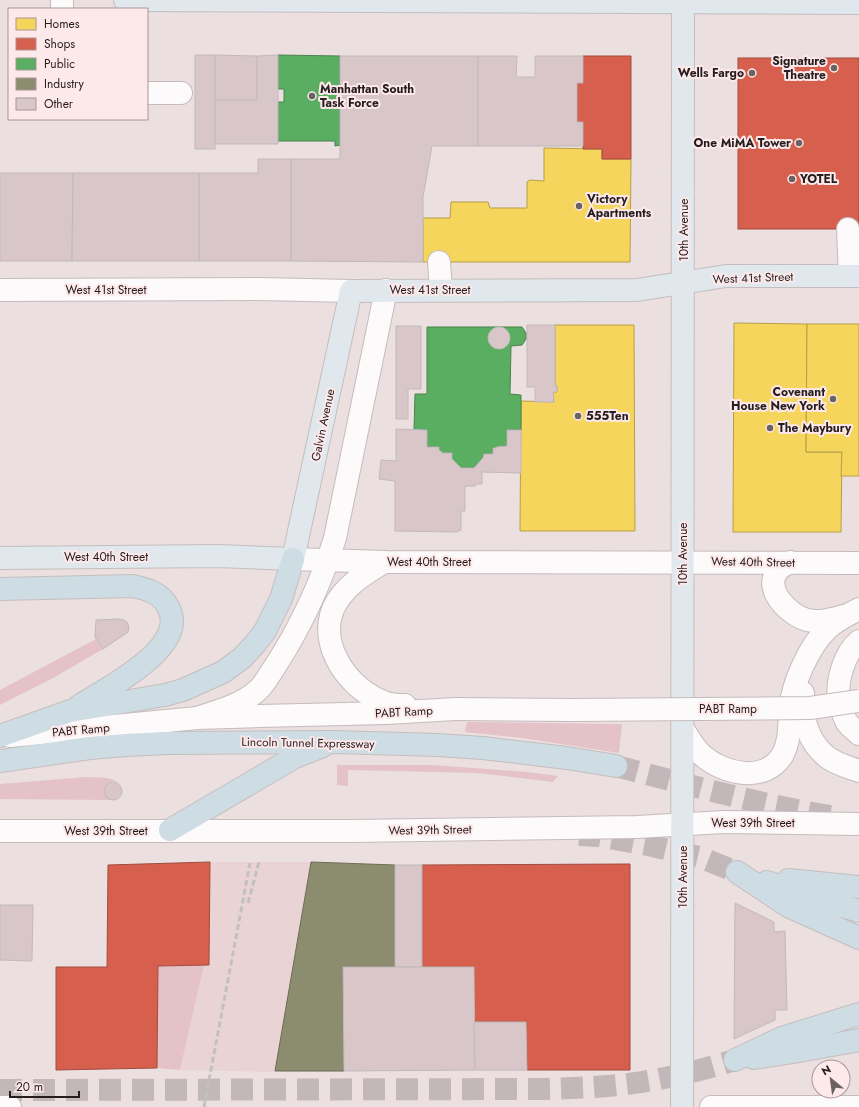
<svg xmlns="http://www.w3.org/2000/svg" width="859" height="1107" viewBox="0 0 859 1107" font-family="Jost,sans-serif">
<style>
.built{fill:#e9d3d5}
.green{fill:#e4c2c7}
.homes{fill:#f6d55c;stroke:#b79e49}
.shops{fill:#d6604d;stroke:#a14c3f}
.public{fill:#5aae61;stroke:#4a824d}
.industry{fill:#8c8c6e;stroke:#6d6b56}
.building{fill:#d9c6c9;stroke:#c2b9ba}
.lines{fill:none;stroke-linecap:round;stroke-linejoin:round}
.highway-tunnel{stroke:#c3b8b9;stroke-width:22;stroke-dasharray:22 11;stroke-linecap:butt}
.minor-casing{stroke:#c5bbbd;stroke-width:24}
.major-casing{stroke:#c4bebe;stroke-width:24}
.highway-casing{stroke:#c4bebe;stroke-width:24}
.minor{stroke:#fcfafa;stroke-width:22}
.major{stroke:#e0e8ed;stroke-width:22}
.highway{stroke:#cedce3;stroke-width:22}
.rail{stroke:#c3c0c1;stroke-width:3;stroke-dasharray:6 3;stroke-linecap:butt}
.minor-bridge-casing{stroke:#c5bbbd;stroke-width:24;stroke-linecap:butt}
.minor-bridge{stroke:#fcfafa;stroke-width:22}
.poi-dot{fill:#6a6162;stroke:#fde8ea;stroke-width:1.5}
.labels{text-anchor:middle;stroke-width:4;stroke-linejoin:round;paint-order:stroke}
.poi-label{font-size:12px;font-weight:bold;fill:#251d1e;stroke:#fde8ea;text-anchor:start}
.street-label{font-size:12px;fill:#251d1e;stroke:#fde8ea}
</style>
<rect width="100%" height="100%" fill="#ebdfe0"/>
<!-- built -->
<path class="built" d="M210 862H311L275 1071 274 1072 180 1070 204 965H209Z"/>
<!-- green -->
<g class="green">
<path d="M96 639 103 649 53 678 0 705V690Z"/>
<path d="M467 722 609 724H622L619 753 522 738 465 732Z"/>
<path d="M337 765H433L527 772 558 776 553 782 478 773 348 770V786L337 785Z"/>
<path d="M86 777C96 778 109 776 117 782 105 778 99 794 111 800L0 799V784Z"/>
<path d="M204 965 180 1070 157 1068 158 966Z"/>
</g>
<!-- homes -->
<g class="homes">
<path d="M544 148 602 149V159H631L630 262H423V218H450L451 202H488L490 208H527V182L530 180 544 181Z"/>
<path d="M734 323 807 324 806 452H842L841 532H733Z"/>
<path d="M807 324H859V476H841L842 452H806Z"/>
<path d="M555 325H634L635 531H520L521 401 554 402 553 392H557V386H555Z"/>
</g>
<!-- shops -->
<g class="shops">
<path d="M583 56H631V159H602V149H583V122H577V83H583Z"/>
<rect x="738" y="58" width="121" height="171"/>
<path d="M210 862 209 965 158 966 157 1068 56 1070V967H107L108 865Z"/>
<path d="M630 864V1070H527L526 1022H474V967H422V865Z"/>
</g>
<!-- public -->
<g class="public">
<path d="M278 55 340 56V145L335 146V141H278V102H284V89H278Z"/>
<path d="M427 327H522L526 333V339L522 345 511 346 510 394 521 395V430H507V446L496 447V448H493V454H484L483 458 474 468H461L452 459V453H443L439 450V447H427V430H414L415 394H427Z"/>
</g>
<!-- industry -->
<path class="industry" d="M311 862 395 865V967H343L344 1071H275Z"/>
<!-- building -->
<g class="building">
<rect x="195" y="55" width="20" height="94"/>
<path d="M215 55 257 56V100H215Z"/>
<path d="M278 55V144H215V100H257V56Z"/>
<path d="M340 56H478V146H432L423 197V262L291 261V159H340Z"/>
<path d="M478 56H517L516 77H535V56H583V83H577V122H583V146H478Z"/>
<path d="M258 159H291V261H199V173H258Z"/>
<path d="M0 173H73L72 261H0Z"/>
<path d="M73 173H199V261H72Z"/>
<path d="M527 325H555V386H557V392H553L554 402H535V387H527Z"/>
<path d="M396 326H421V389H408V419H396Z"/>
<circle cx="499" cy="338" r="11"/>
<path d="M396 429 427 430V447H439V450L443 453H452V459L461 468H474L483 458 484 454H493V448H496V447L507 446V430H521V473L482 472V484H475V486H465V511H461V530L456 532 395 531V481L379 479 381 460 396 461Z"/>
<path d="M119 619 124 620 127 622 129 627 128 632 103 649 95 637 96 620Z"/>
<circle cx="113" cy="791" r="9"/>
<rect x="395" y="865" width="27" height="102"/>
<path d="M735 903 774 922V932L785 931 787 1010H775V1020L734 1039Z"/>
<path d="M0 905H33L32 961 0 960Z"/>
<path d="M343 967H474L475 1070 344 1071Z"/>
<path d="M474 1022H526L527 1070H475Z"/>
</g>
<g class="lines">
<!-- highway-tunnel -->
<g class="highway-tunnel">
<path d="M616 766C689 785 761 805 836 817"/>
<path d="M579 835 598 836 648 845 699 857 737 872"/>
<path d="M0 1090 544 1089C577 1088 610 1087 642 1082 674 1077 705 1069 735 1060"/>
</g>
<!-- minor casing -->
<g class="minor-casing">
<g id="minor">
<path d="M62 9V0"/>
<path d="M147 93H181"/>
<path d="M848 229 850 276"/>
<path d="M439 262 441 290"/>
<path d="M0 290 260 289 351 291"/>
<path d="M293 559 384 562 859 563"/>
<path d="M384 562C364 574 343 587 333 609 318 647 350 690 384 702 391 705 399 705 405 705"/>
<path d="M790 562C787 564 782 566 779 569 761 588 789 615 807 620 820 623 832 619 844 616"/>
<path d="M859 641C844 653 836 682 839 701 840 707 844 715 846 721 849 726 855 730 859 734"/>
<path d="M803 693C801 717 808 742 827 757 836 764 848 767 859 771"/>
<path d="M197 718C218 711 242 705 258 690 265 684 269 675 274 668 300 628 321 583 335 538L386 290"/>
<path d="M683 729C689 738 694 748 703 756 724 774 766 784 783 754 790 741 789 725 790 710 792 684 809 646 828 628 837 620 849 614 859 609"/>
<path d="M10 736 197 718 260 716 386 713 456 709"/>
<path d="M0 831H353L637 827 724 822 859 824"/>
<path d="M0 1107H10"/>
<path d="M711 1107H859"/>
</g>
</g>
<!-- major casing -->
<g class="major-casing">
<g id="major">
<path d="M125 0 859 3"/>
<path d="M0 558 218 556 293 559 351 291 637 290 726 276H859"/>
<path d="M682 1107 683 0"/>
</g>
</g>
<!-- highway casing -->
<g class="highway-casing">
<g id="highway">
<path d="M0 589 133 586C147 589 161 593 168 607 191 647 105 689 79 706"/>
<path d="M0 736 70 711 165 695 183 690 223 672 242 658 255 644 265 631 281 599 293 559"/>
<path d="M0 761 90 748 126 745 167 743 334 742 438 745 483 748 567 758 616 766"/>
<path d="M170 830 295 757 323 746"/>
<path d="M737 872 788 906 859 938"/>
<path d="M788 880 859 887"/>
<path d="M767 882 816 899 859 911"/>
<path d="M754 1058 793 1052 859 1040"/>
<path d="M735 1060 782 1038 859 1014"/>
</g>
</g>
<!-- minor -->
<use href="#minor" class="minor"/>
<!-- major -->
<use href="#major" class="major"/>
<!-- highway -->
<use href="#highway" class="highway"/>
<!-- rail -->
<g class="rail">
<path d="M248 903 259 862"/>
<path d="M204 1107 250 863"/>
</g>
<!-- minor-bridge casing -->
<g class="minor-bridge-casing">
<path id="minor-bridge" d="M456 709 573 710 810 708 859 701"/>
</g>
<!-- minor-bridge -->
<use href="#minor-bridge" class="minor-bridge"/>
</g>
<!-- markers -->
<g class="poi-dot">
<circle cx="834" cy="68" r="4"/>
<circle cx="752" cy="73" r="4"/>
<circle cx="312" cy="96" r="4"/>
<circle cx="799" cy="143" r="4"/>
<circle cx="792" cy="179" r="4"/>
<circle cx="579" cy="206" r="4"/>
<circle cx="833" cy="399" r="4"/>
<circle cx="578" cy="416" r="4"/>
<circle cx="770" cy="428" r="4"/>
</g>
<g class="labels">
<!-- poi labels -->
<g class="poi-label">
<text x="826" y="65" text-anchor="end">Signature<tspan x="826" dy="14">Theatre</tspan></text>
<text x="744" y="77" text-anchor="end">Wells Fargo</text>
<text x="320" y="93">Manhattan South<tspan x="320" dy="14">Task Force</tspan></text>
<text x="791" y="147" text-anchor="end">One MiMA Tower</text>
<text x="800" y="183">YOTEL</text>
<text x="587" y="203">Victory<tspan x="587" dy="14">Apartments</tspan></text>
<text x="825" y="396" text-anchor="end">Covenant<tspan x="825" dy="14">House New York</tspan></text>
<text x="586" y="420">555Ten</text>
<text x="778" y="432">The Maybury</text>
</g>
<!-- street labels -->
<g class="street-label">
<text transform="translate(684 230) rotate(-90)" y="4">10th Avenue</text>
<text transform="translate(753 278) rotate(-2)" y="4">West 41st Street</text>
<text x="106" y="294">West 41st Street</text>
<text x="430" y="294">West 41st Street</text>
<text transform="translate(323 425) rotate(-78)" y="4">Galvin Avenue</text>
<text transform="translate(683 554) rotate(-90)" y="4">10th Avenue</text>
<text x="106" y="561">West 40th Street</text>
<text x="429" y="566">West 40th Street</text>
<text transform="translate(753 562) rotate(1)" y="4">West 40th Street</text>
<text x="728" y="713">PABT Ramp</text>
<text transform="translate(404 712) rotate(-3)" y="4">PABT Ramp</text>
<text transform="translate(81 730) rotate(-5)" y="4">PABT Ramp</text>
<text transform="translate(308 743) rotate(1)" y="4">Lincoln Tunnel Expressway</text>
<text x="753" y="827">West 39th Street</text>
<text transform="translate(430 830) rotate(-1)" y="4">West 39th Street</text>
<text x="106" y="835">West 39th Street</text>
<text transform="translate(683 877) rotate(-90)" y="4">10th Avenue</text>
</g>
</g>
<!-- legend -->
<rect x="8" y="8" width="140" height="112" fill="#fde8ea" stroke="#a79798"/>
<rect x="16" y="18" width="20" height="12" fill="#f6d55c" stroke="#a79798"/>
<text x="44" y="28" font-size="12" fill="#251d1e">Homes</text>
<rect x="16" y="38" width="20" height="12" fill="#d6604d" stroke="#a79798"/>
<text x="44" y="48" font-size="12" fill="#251d1e">Shops</text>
<rect x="16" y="58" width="20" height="12" fill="#5aae61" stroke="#a79798"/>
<text x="44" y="68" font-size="12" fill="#251d1e">Public</text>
<rect x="16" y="78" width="20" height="12" fill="#8c8c6e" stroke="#a79798"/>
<text x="44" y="88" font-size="12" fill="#251d1e">Industry</text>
<rect x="16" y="98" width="20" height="12" fill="#d9c6c9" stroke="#a79798"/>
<text x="44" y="108" font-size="12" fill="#251d1e">Other</text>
<!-- north arrow -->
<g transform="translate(831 1079) rotate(331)"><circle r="19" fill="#fde8ea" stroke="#a79798"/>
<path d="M0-3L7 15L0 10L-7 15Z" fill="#6a6162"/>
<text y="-6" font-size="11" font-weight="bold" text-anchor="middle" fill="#251d1e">N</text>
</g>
<!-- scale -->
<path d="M10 1091v6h69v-6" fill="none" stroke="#251d1e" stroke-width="2"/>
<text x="16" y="1091" font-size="12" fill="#251d1e" stroke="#fde8ea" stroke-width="3" paint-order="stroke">20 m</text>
</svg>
